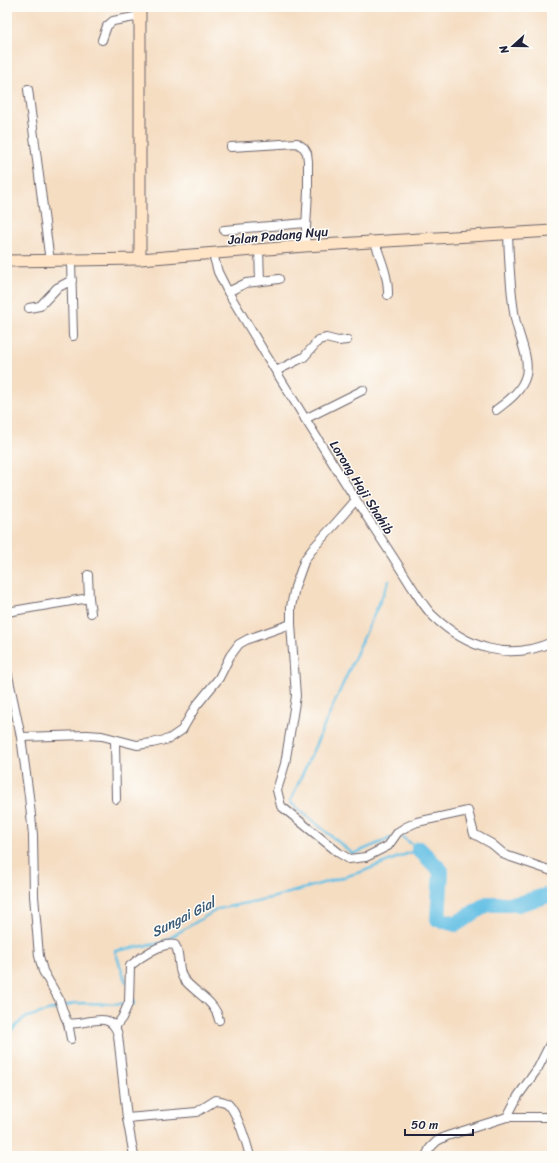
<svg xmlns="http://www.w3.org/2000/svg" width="559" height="1163" viewBox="0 0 559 1163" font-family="Sriracha,sans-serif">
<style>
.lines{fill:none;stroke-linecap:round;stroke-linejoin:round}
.stream{stroke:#67c1e5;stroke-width:2.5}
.river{stroke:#67c1e5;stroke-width:16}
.street-casing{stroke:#6c636a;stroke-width:10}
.secondary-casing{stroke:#6c636a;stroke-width:13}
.street{stroke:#fff;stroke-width:8}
.secondary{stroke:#ffe4c6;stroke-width:11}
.labels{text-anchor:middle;stroke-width:3;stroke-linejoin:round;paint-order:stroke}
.street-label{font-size:13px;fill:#22223b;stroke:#fdfcf7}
.water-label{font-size:14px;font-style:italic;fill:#3a5a76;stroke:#fdfcf7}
</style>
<rect width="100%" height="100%" fill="#fdfcf7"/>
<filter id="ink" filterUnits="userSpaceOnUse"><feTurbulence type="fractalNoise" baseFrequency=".025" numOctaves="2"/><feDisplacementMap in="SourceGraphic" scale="8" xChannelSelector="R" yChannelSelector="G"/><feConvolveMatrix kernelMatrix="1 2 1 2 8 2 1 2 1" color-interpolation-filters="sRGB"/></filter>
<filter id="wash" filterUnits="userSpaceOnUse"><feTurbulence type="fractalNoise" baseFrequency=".012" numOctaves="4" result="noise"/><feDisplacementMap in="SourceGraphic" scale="16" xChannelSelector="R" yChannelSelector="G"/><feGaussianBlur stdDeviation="0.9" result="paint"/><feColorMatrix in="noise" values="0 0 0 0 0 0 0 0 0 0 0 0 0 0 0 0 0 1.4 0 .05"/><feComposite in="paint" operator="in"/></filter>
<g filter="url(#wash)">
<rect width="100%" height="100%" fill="#f5ddc2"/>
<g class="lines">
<!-- stream -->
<g class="stream">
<path d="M389 581 290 802 353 854 391 838"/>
<path d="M399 835 419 849"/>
<path d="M126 982 115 951 161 943 218 909 275 897 361 872 419 849"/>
<path d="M7 1035 24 1018 75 1003 134 1004 132 998"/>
</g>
<!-- river -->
<path class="river" d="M419 849 441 871 438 919 456 924 487 904H518L552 894"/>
</g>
</g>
<g filter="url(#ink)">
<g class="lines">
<!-- street casing -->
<g class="street-casing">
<g id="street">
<path d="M102 40 107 26 113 21 140 16"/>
<path d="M28 89 50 262"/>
<path d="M231 147 297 143 304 148 307 153 308 161V191L305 246"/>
<path d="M224 230 306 223"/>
<path d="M375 242C380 258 389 277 388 295"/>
<path d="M259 250 260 281"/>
<path d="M213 254 218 272 228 292C276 372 325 452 376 531 388 549 400 568 412 587 418 596 425 608 433 616 467 648 508 662 552 642"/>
<path d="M71 261 73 336"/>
<path d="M228 292 246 283 279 279"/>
<path d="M29 308 40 306 57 288 72 280"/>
<path d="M276 371 304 357 319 340 326 338 338 341 347 340"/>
<path d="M496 410C508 401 522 391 526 375 530 358 518 335 515 318 510 290 509 262 508 233"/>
<path d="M305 419 363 390"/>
<path d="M356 500 335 524 315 546 305 559 295 587 291 607V624L296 696 285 764 277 790 281 806 339 853 349 859 366 857 388 846 398 832 406 827 417 822 468 811 474 834 492 844 505 855 552 871"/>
<path d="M88 575 89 598"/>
<path d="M7 612 89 598 91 613"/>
<path d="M7 671 21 737 29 796 33 835 34 896 39 956 43 971 59 999 65 1017 68 1023C85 1027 111 1007 118 1035L127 1118 134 1156"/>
<path d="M21 737 87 735 102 736 137 745 152 743 169 739 182 730 196 706 219 678 230 656 239 644 248 639 291 624"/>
<path d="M115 740 116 799"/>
<path d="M68 1023 71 1039"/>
<path d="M115 1027 122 1018 129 1002 130 966C140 957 162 942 175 945 181 955 177 968 183 978 194 993 215 1000 219 1020"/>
<path d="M507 1117 518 1096 538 1068 552 1040"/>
<path d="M127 1118 197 1112 216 1100C220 1101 225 1101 228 1104 237 1112 247 1144 250 1156"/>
<path d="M426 1156 430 1148 437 1141 447 1136 507 1117H552"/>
</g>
</g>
<!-- secondary casing -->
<g class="secondary-casing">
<g id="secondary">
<path d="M140 259V7"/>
<path d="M7 261 140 259 305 246 552 231"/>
</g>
</g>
<!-- street -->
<use href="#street" class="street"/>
<!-- secondary -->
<use href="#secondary" class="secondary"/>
</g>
</g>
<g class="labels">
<!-- street labels -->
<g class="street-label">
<text transform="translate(278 235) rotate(-5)" y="5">Jalan Padang Nyu</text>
<text transform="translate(362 487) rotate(58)" y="5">Lorong Haji Shahib</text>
</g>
<!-- water labels -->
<g class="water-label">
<text transform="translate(183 917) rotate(-27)" y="5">Sungai Gial</text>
</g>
</g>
<!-- margin -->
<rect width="559" height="1163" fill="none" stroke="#fdfcf7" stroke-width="24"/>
<!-- north arrow -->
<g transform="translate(513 46) rotate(249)" stroke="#fdfcf7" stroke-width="3" paint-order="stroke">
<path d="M0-3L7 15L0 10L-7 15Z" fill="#22223b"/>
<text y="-6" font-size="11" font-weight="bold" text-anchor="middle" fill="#22223b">N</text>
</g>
<!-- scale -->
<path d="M405 1129v6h68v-6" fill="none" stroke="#22223b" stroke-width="2"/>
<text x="411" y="1129" font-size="12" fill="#22223b" stroke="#fdfcf7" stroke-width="3" paint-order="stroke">50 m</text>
</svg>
